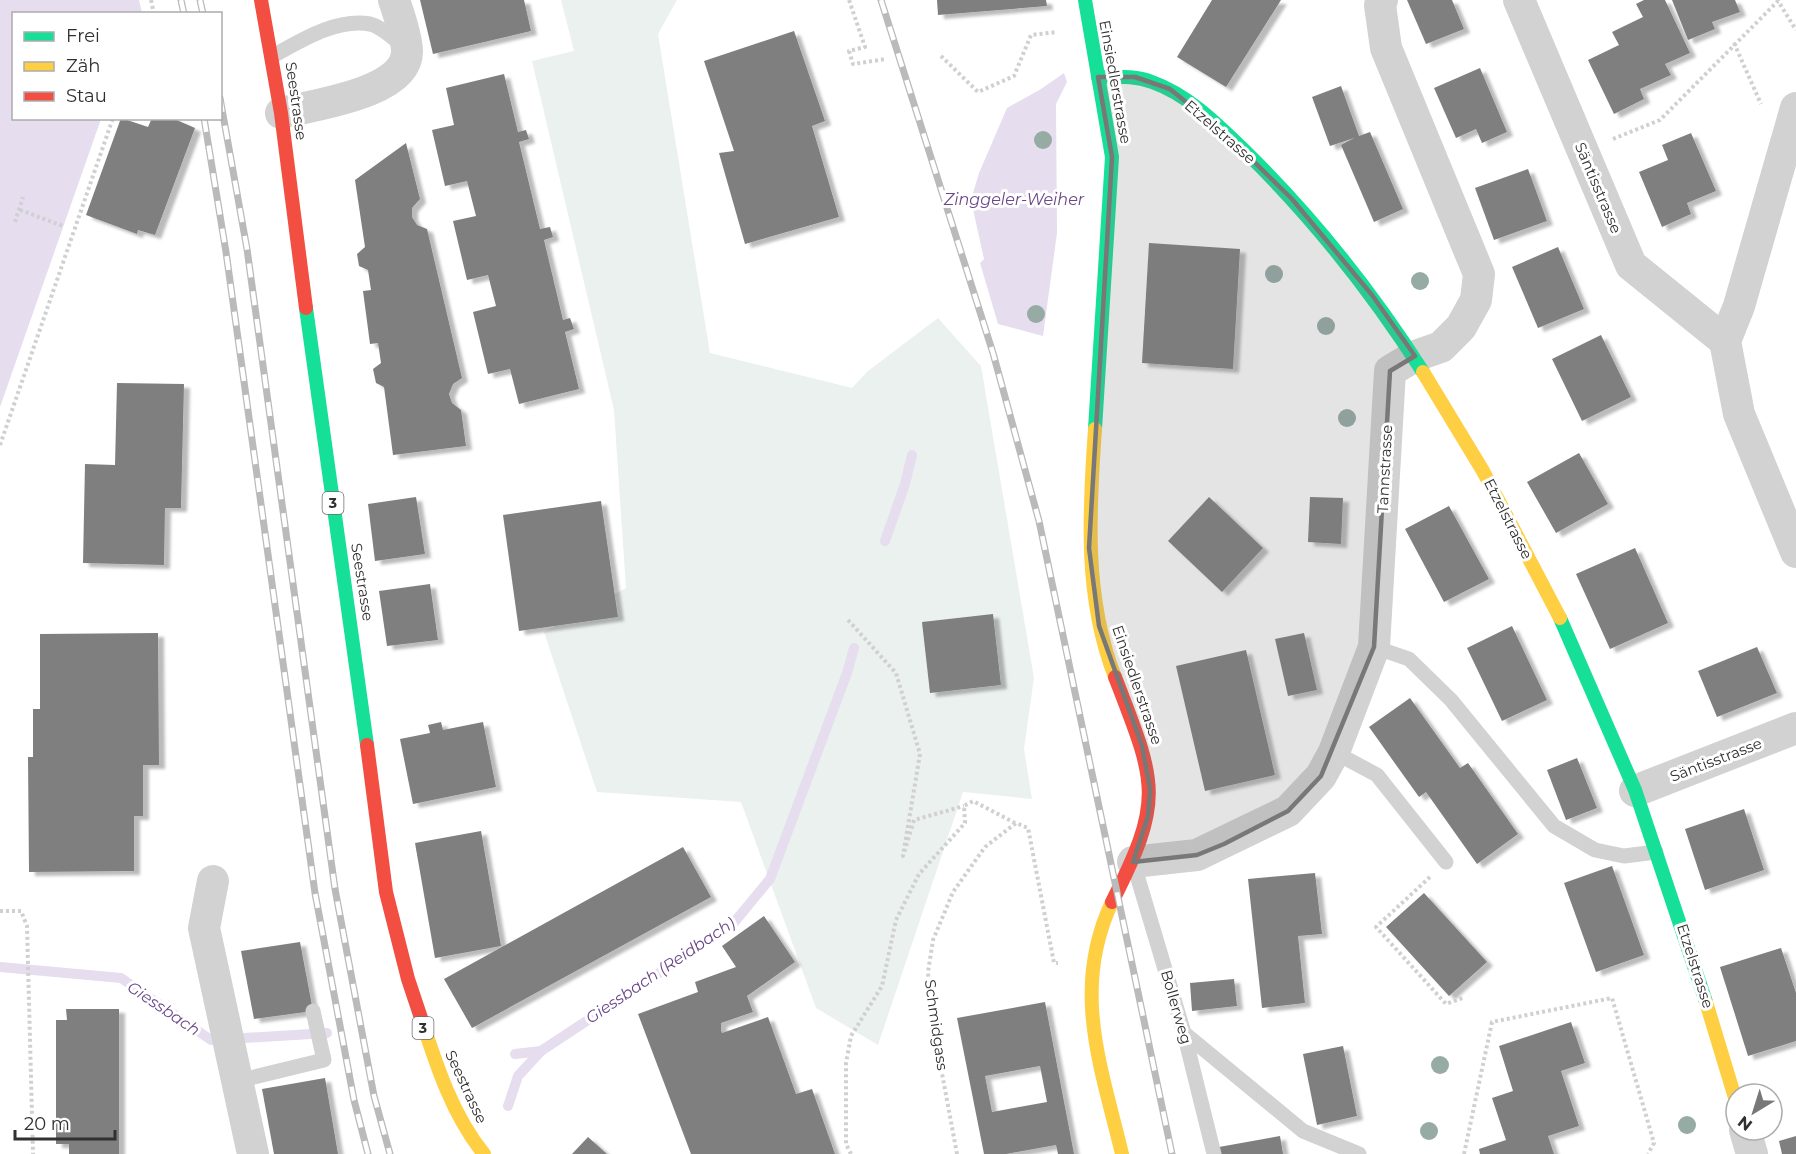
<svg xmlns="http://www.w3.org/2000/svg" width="1796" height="1154" viewBox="0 0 1796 1154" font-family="Montserrat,sans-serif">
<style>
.green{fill:#ebf1ee}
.water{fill:#e6ddef}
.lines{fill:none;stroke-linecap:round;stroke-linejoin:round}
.stream{stroke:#e6ddef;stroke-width:10}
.building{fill:#7f7f7f;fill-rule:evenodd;filter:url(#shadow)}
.path{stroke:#d0d0d0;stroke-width:4;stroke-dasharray:3 3;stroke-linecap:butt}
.lane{stroke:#d2d2d2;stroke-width:15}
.street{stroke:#d2d2d2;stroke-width:32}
.fast{stroke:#16e098;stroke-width:14}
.slow{stroke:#ffcf43;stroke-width:14}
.jam{stroke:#f24e42;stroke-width:14}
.rail-casing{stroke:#bababa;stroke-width:7}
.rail{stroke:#fff;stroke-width:4.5;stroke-dasharray:14;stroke-linecap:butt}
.tree{fill:#97aba5}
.marked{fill:#787878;fill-opacity:0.2;stroke:#787878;stroke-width:4.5;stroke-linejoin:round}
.labels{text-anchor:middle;stroke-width:6;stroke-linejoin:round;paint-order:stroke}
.shield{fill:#fff;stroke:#6e6e6e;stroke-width:1.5}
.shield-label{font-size:14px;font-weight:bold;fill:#303030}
.street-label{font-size:15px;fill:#303030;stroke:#fff}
.water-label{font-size:16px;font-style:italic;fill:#6a4789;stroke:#fff}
</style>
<defs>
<filter id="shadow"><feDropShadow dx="6" dy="4" stdDeviation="1.5" flood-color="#0004"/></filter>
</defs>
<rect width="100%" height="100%" fill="#fff"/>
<!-- green -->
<path class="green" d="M561 0H677L658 34 710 353 852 388 868 371 938 318 981 366 1034 678 1024 749 1032 799 963 792 878 1045 816 1008 741 802 597 792 544 632 626 588 614 410 532 61 574 51Z"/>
<!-- water -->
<g class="water">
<path d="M0 0H139L142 13 14 14V118L101 119 0 407Z"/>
<path d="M1064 73 1067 82 1056 104 1057 233 1043 336 998 324 980 263 984 259 971 200 979 173 1007 108 1041 89Z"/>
</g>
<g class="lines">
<!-- stream -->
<g class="stream">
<path d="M885 541 905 484 912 455"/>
<path d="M0 967 121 978 211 1040 327 1033"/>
<path d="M515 1054 541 1051"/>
<path d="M508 1106 518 1076 541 1051 732 925 770 879 847 673 854 648"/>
</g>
</g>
<!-- building -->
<g class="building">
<path d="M420 0H524L531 31 433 54Z"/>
<path d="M937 0H1046L1047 6 938 15Z"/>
<path d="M1212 0H1281L1226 87 1177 57Z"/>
<path d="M1407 0H1452L1464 29 1426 44Z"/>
<path d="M1644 0H1665L1690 53 1665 64 1671 75 1640 89 1644 99 1614 114 1588 60 1619 45 1612 32 1643 17 1636 4Z"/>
<path d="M1672 0H1735L1740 12 1712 22 1715 29 1688 40Z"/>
<path d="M794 31 825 121 812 126 839 217 745 244 719 153 734 151 704 61Z"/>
<path d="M1480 68 1507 132 1482 143 1476 129 1456 138 1434 88Z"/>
<path d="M504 74 518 132 526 130 529 139 519 142 540 229 550 227 553 237 544 240 563 320 570 318 574 329 565 332 579 389 519 404 510 369 488 374 473 312 496 306 488 275 467 280 453 221 476 216 467 181 445 186 432 130 454 125 446 88Z"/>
<path d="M1341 86 1359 136 1370 132 1403 209 1374 222 1341 145 1354 138 1330 146 1312 97Z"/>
<path d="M121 118 148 127 152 118H172L195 128 155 235 138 230 137 234 86 215Z"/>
<path d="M1691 133 1716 191 1687 203 1691 214 1662 227 1639 172 1668 160 1662 145Z"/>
<path d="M406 143 420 199 412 208V217L417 225 427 229 462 378 453 384 449 394 452 403 461 410 466 446 393 455 384 387 376 383 373 369 381 363 378 343 370 344 363 291 371 290 368 270 359 266 357 254 365 247 355 180Z"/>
<path d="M1528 169 1547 221 1494 240 1475 188Z"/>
<path d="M1149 243 1240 249 1233 369 1142 363Z"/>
<path d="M1558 247 1584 309 1538 328 1512 267Z"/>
<path d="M1601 335 1631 397 1582 421 1552 359Z"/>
<path d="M117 383 184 384 181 508H165L164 565 83 563 85 464 115 465Z"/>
<path d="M1579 453 1608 504 1556 533 1527 482Z"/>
<path d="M416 497 425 554 375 561 368 504Z"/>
<path d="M1209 497 1263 548 1222 592 1168 541Z"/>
<path d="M1310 497 1343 498 1341 544 1308 542Z"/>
<path d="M601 501 618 617 519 631 503 515Z"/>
<path d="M1449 506 1489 579 1444 602 1405 529Z"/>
<path d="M1635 548 1668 623 1610 649 1576 574Z"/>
<path d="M430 584 438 640 387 646 379 591Z"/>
<path d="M993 614 1001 685 930 693 922 622Z"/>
<path d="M1512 626 1547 700 1502 721 1467 648Z"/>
<path d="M158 633 159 765H143V816H134V871L29 872 28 757H33V709H40V634Z"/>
<path d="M1304 633 1317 690 1288 696 1275 639Z"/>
<path d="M1757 647 1777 693 1717 717 1698 671Z"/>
<path d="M1246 650 1275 775 1205 791 1176 666Z"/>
<path d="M1410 698 1460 768 1468 763 1518 834 1477 864 1426 792 1419 797 1369 727Z"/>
<path d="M441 722 443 730 483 722 496 787 413 804 400 739 430 733 428 725Z"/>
<path d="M1577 758 1597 808 1566 820 1547 770Z"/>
<path d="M1744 809 1764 870 1705 890 1685 829Z"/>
<path d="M481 831 501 946 435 958 415 843Z"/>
<path d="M683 847 711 897 472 1028 444 979Z"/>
<path d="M1612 866 1644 955 1596 972 1564 883Z"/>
<path d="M1315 873 1322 934 1298 936 1305 1003 1262 1008 1248 879Z"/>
<path d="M1424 893 1487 962 1449 996 1386 927Z"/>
<path d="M764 916 795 962 747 996 753 1012 721 1023V1030L722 1033 768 1017 796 1094 812 1089 835 1154H691L638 1014 698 992 695 982 736 967 722 946Z"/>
<path d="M300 942 313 1011 254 1019 241 951Z"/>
<path d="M1781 948 1796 993V1041L1748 1056 1720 967Z"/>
<path d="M1234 979 1237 1006 1192 1011 1190 983Z"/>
<path d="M1045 1002 1074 1154H1058L1056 1145 1006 1154H984L957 1018ZM1040 1066 1047 1102 992 1112 985 1076Z"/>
<path d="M66 1009H119V1154H69V1144H56V1020H67Z"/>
<path d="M1571 1022 1585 1063 1561 1071 1579 1126 1548 1136 1554 1154H1480L1479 1149 1506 1140 1492 1098 1513 1091 1499 1046Z"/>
<path d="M1343 1046 1357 1116 1317 1125 1303 1054Z"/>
<path d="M325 1078 338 1154H274L262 1089Z"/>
<path d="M1280 1136 1283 1154H1220L1219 1147Z"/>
<path d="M1796 1136V1154H1782L1779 1141Z"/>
<path d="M588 1137 607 1154H572Z"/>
</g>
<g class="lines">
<!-- path -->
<g class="path">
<path d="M151 0 154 14"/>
<path d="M849 0 865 47 849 51 853 64 886 59"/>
<path d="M1734 43 1761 104"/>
<path d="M941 56 978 92 1014 76 1031 35 1057 32"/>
<path d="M1613 139 1660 120 1778 1 1796 30"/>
<path d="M20 210 63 226"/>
<path d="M15 222 23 197"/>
<path d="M0 445 113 118"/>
<path d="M848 620 896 673 920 754 903 856 914 820 964 806"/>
<path d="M1430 877 1376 927 1446 1004 1465 997"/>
<path d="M0 911H21L27 926 33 1154"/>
<path d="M851 1154 846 1144V1063L851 1036 882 986 896 920 919 874 965 823 964 806 973 801 1015 823"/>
<path d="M957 1154 930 1009 928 972 933 940 953 892 985 847 1016 823 1028 828 1054 963H1058"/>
<path d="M1464 1154 1492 1022 1612 998 1654 1143 1648 1154"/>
</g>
<!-- lane -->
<g class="lane">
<path d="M273 56C300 41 336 18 370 24 382 27 396 40 405 48"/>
<path d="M1374 647 1409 659 1451 700 1554 826 1595 850 1624 856 1656 852"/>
<path d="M1334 752 1377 775 1446 862"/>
<path d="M1134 865 1184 1033 1214 1154"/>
<path d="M1184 1033 1303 1131 1359 1154"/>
<path d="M238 1081 324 1060 313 1011"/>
</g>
<!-- street -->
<g class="street">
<path d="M1519 0 1631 265 1725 341"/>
<path d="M1796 108 1739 306 1725 341 1739 414 1796 552"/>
<path d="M281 113C313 105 409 93 407 50 406 34 399 15 394 0"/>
<path d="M1635 791 1796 728"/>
<path d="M1133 862 1197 855 1288 811 1321 776 1334 752 1374 647 1390 371 1415 356 1441 347 1461 327 1476 300 1479 274 1386 48 1380 5 1382 0"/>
<path d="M213 881 204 928 253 1154"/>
<path d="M1745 1130 1752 1154"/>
</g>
<!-- fast -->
<g class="fast">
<path d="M1085 0 1112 157 1095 429"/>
<path d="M1098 77C1117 77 1134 75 1152 82 1189 95 1219 126 1246 152 1314 219 1372 292 1423 372"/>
<path d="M306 308 367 745"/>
<path d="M1560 618 1635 790 1706 1002"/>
</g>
<!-- slow -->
<g class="slow">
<path d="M1423 372 1483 471 1560 618"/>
<path d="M1095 429C1089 512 1084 598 1115 677"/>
<path d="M1112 902C1071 989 1101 1066 1122 1154"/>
<path d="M1706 1002 1736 1101"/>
<path d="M422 1021C437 1067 453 1116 484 1154"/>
</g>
<!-- jam -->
<g class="jam">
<path d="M261 0 281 113 306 308"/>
<path d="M367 745 386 892 408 979 422 1021"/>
<path d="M1112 902C1165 798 1156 783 1115 677"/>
</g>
<!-- rail casing -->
<g class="rail-casing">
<g id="rail">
<path d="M181 0 184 14"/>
<path d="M200 0 203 14"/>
<path d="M881 0 993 353 1039 521 1172 1154"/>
<path d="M220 98 247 249 335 889 374 1096 390 1154"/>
<path d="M204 118 226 252 315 893 354 1100 368 1154"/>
</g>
</g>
<!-- rail -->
<use href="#rail" class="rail"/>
</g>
<!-- trees -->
<g class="tree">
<circle cx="1043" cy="140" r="9"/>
<circle cx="1274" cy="274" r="9"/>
<circle cx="1420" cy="281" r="9"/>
<circle cx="1036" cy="314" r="9"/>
<circle cx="1326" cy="326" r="9"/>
<circle cx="1347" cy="418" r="9"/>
<circle cx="1440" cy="1065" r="9"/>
<circle cx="1687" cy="1125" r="9"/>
<circle cx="1429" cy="1131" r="9"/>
</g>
<!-- marked area -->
<path class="marked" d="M1098 77H1135L1170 89 1228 136 1292 199 1372 295 1415 356 1390 371 1374 647 1321 776 1288 811 1224 844 1197 855 1133 862 1148 816 1150 789 1142 746 1099 626 1089 548 1112 157Z"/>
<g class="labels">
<!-- shield labels -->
<g class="shield">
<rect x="322.5" y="492" width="21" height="22" rx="4.5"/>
<rect x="412.5" y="1017" width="21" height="22" rx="4.5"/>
</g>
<g class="shield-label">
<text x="333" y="508">3</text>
<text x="423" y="1033">3</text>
</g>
<!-- street labels -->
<g class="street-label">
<text transform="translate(1115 82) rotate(80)" y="5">Einsiedlerstrasse</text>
<text transform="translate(296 101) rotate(82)" y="5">Seestrasse</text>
<text transform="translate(1220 132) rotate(41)" y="5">Etzelstrasse</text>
<text transform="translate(1598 188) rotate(67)" y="5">Säntisstrasse</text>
<text transform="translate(1385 469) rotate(-87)" y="5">Tannstrasse</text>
<text transform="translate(1508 519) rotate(63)" y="5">Etzelstrasse</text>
<text transform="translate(362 582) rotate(81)" y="5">Seestrasse</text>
<text transform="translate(1137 685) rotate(71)" y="5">Einsiedlerstrasse</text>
<text transform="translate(1716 760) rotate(-21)" y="5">Säntisstrasse</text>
<text transform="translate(1695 966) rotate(72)" y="5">Etzelstrasse</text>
<text transform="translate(1176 1007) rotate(74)" y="5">Bollerweg</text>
<text transform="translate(936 1025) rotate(82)" y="5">Schmidgass</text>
<text transform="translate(466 1087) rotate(65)" y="5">Seestrasse</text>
</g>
<!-- water labels -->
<g class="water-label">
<text x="1014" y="205">Zinggeler-Weiher</text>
<text transform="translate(660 970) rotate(-34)" y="6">Giessbach (Reidbach)</text>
<text transform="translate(164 1008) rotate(34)" y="6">Giessbach</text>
</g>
</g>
<!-- legend -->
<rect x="12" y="12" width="210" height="108" fill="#ffffff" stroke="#acacac" stroke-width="1.5"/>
<rect x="24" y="32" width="30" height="9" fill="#16e098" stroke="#acacac" stroke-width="1.5"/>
<text x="66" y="42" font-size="18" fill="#303030">Frei</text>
<rect x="24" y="62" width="30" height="9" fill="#ffcf43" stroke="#acacac" stroke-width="1.5"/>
<text x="66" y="72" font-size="18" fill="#303030">Zäh</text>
<rect x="24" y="92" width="30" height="9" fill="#f24e42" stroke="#acacac" stroke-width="1.5"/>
<text x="66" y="102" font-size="18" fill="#303030">Stau</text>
<!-- north arrow -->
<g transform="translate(1754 1112) rotate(218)"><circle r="28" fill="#ffffff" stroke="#acacac" stroke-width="1.5"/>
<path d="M0-4.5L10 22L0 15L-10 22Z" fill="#787878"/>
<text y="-9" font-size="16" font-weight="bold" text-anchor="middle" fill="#303030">N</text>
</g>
<!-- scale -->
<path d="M15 1130v9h100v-9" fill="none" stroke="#303030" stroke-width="3"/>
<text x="24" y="1130" font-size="18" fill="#303030" stroke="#ffffff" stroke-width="4.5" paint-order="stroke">20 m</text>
</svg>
